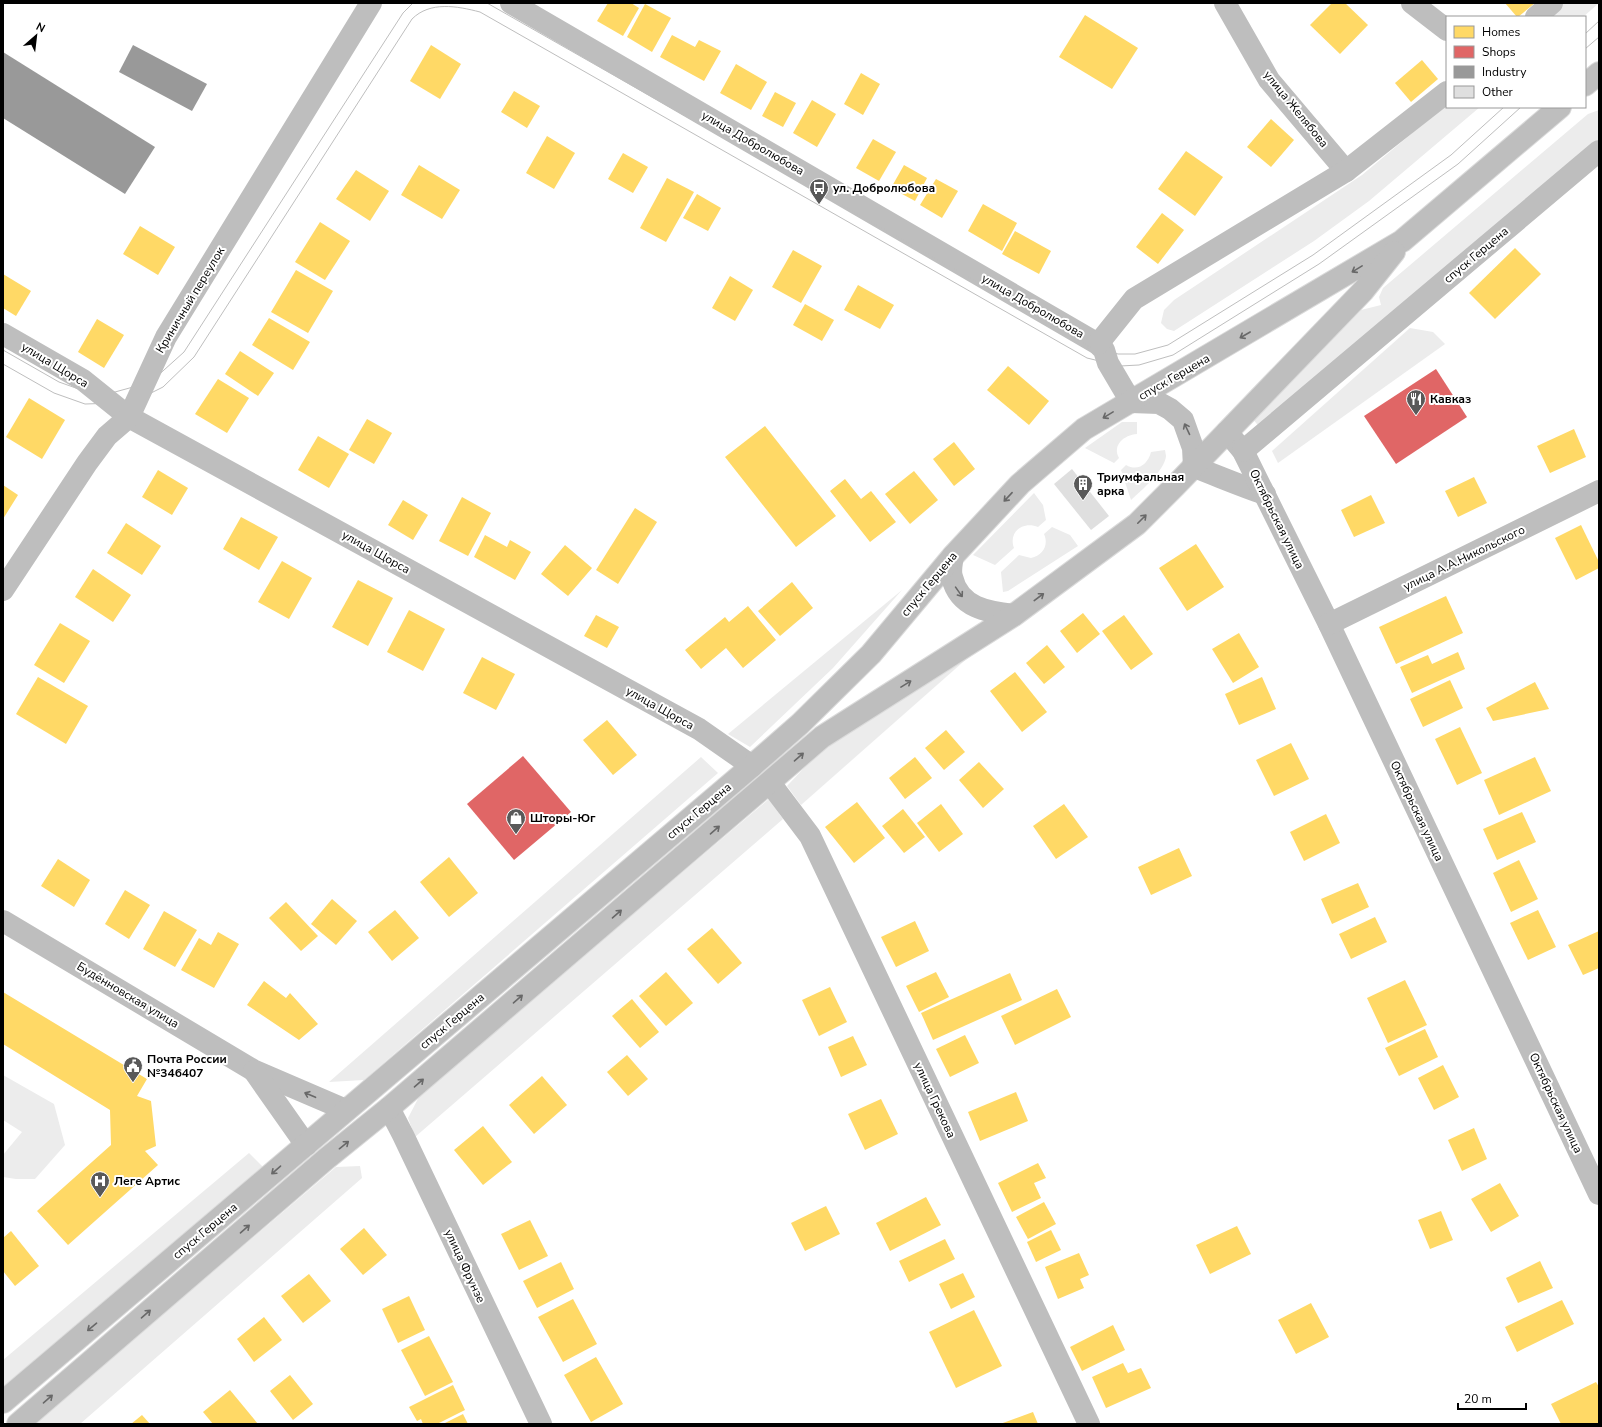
<svg xmlns="http://www.w3.org/2000/svg" width="1602" height="1427" viewBox="0 0 1602 1427" font-family="'Nunito Sans',sans-serif">
<style>
.green{fill:#ececec}
.homes{fill:#ffd966}
.shops{fill:#e06666}
.industry{fill:#999}
.building{fill:#dfdfdf}
.lines{fill:none;stroke-linecap:round;stroke-linejoin:round}
.primary-casing{stroke:#dbdbdb;stroke-width:24}
.minor{stroke:#bebebe;stroke-width:22}
.tertiary{stroke:#bebebe;stroke-width:22}
.primary{stroke:#bebebe;stroke-width:22}
.tram{stroke:#bebebe;stroke-width:1}
.oneway{stroke:#686868}
.labels{text-anchor:middle;stroke-width:4;stroke-linejoin:round;paint-order:stroke}
.street-label{font-size:12px;fill:#000;stroke:#fff}
.poi-label{font-size:12px;font-weight:bold;fill:#000;stroke:#fff;text-anchor:start}
</style>
<rect width="100%" height="100%" fill="#fff"/>
<!-- green -->
<g class="green">
<path d="M1563 3H1599L1583 17H1548Z"/>
<path d="M1447 104V107H1480L1369 201 1314 241 1174 331 1167 329 1161 323 1164 310 1174 300 1362 175Z"/>
<path d="M1599 110V140L1261 429 1252 418 1361 310 1381 305 1379 297 1383 288 1588 114Z"/>
<path d="M1410 328 1433 332 1445 344 1278 463 1272 451Z"/>
<path d="M1122 422H1137V434C1124 435 1112 445 1119 458L1114 463 1085 448Z"/>
<path d="M1165 450C1165 450 1166 455 1166 456 1165 470 1141 491 1131 500L1121 470 1126 465C1138 472 1148 464 1151 452Z"/>
<path d="M1034 493 1043 505 1046 520 1038 527C1023 521 1008 532 1014 548L995 565 973 555Z"/>
<path d="M1052 527 1070 535 1078 546 1008 591 1003 592 1001 572 1019 555 1031 558C1043 555 1049 545 1044 534Z"/>
<path d="M902 590 833 668 750 747 728 734Z"/>
<path d="M971 655 801 805 787 786 826 745Z"/>
<path d="M701 757 718 773 364 1080 329 1082Z"/>
<path d="M769 799 783 819 415 1137 408 1118 421 1093Z"/>
<path d="M3 1075 54 1104 65 1145 35 1179H16L3 1177V1155L22 1132 3 1120Z"/>
<path d="M249 1153 263 1167 3 1389V1360Z"/>
<path d="M360 1166 362 1178 80 1424H34L336 1167Z"/>
</g>
<!-- homes -->
<g class="homes">
<path d="M608 3H631L639 8 623 36 597 21Z"/>
<path d="M1332 3H1345L1368 25 1340 54 1310 25Z"/>
<path d="M1505 3H1535L1518 17H1517Z"/>
<path d="M645 4 671 18 652 52 627 37Z"/>
<path d="M1085 15 1138 48 1112 89 1059 57Z"/>
<path d="M672 35 695 47 699 40 721 51 704 81 660 57Z"/>
<path d="M431 45 461 64 440 99 410 81Z"/>
<path d="M1422 60 1438 79 1411 102 1395 83Z"/>
<path d="M736 64 767 82 751 110 720 93Z"/>
<path d="M861 73 880 84 863 115 844 104Z"/>
<path d="M514 91 540 106 527 128 501 112Z"/>
<path d="M775 92 796 103 783 127 762 116Z"/>
<path d="M812 100 836 114 817 147 793 133Z"/>
<path d="M1271 119 1294 140 1271 167 1247 147Z"/>
<path d="M547 136 575 153 554 189 526 173Z"/>
<path d="M873 139 896 152 879 181 856 168Z"/>
<path d="M1186 151 1223 177 1195 216 1158 189Z"/>
<path d="M623 153 648 167 633 193 608 179Z"/>
<path d="M419 165 460 190 442 219 401 195Z"/>
<path d="M904 165 927 178 915 201 891 188Z"/>
<path d="M356 170 389 191 370 221 336 199Z"/>
<path d="M667 178 694 192 666 242 640 228Z"/>
<path d="M936 179 958 191 942 218 920 205Z"/>
<path d="M697 194 721 208 708 231 683 218Z"/>
<path d="M983 204 1017 223 1002 251 968 231Z"/>
<path d="M1162 213 1184 230 1158 264 1136 247Z"/>
<path d="M320 222 350 241 325 280 295 262Z"/>
<path d="M140 226 175 247 158 275 123 254Z"/>
<path d="M1015 231 1051 251 1039 274 1002 254Z"/>
<path d="M1515 248 1541 274 1495 319 1469 293Z"/>
<path d="M793 250 822 266 801 303 772 287Z"/>
<path d="M296 270 333 291 308 333 271 312Z"/>
<path d="M3 274 31 291 16 316 3 308Z"/>
<path d="M730 276 753 290 735 321 712 308Z"/>
<path d="M858 285 894 305 880 329 844 310Z"/>
<path d="M805 304 834 320 822 341 793 325Z"/>
<path d="M269 318 310 342 293 370 252 345Z"/>
<path d="M97 319 124 335 104 368 78 352Z"/>
<path d="M240 351 274 373 258 396 225 374Z"/>
<path d="M1008 366 1049 401 1029 425 987 390Z"/>
<path d="M218 379 249 398 227 433 195 414Z"/>
<path d="M29 398 65 420 42 459 6 437Z"/>
<path d="M367 419 392 433 374 464 349 450Z"/>
<path d="M765 426 836 516 796 547 725 457Z"/>
<path d="M1574 429 1586 457 1550 473 1537 446Z"/>
<path d="M318 436 349 454 329 488 298 470Z"/>
<path d="M954 442 975 469 954 486 933 459Z"/>
<path d="M158 470 188 488 172 515 142 497Z"/>
<path d="M914 471 938 500 910 524 885 494Z"/>
<path d="M1474 477 1487 503 1458 517 1445 491Z"/>
<path d="M845 479 861 499 871 491 896 522 870 542 830 491Z"/>
<path d="M3 485 18 495 3 519Z"/>
<path d="M1371 495 1385 523 1354 537 1341 510Z"/>
<path d="M462 497 491 513 468 556 439 541Z"/>
<path d="M403 500 428 515 413 540 388 525Z"/>
<path d="M635 508 657 522 618 584 596 570Z"/>
<path d="M241 517 278 537 259 570 223 549Z"/>
<path d="M126 523 161 546 142 575 107 553Z"/>
<path d="M1581 525 1599 562V568L1576 580 1555 538Z"/>
<path d="M485 535 507 547 510 540 531 552 515 580 474 557Z"/>
<path d="M1196 544 1224 587 1187 611 1159 568Z"/>
<path d="M565 545 592 568 568 596 541 574Z"/>
<path d="M282 561 312 578 289 619 258 602Z"/>
<path d="M93 569 131 595 113 622 75 597Z"/>
<path d="M358 580 393 598 368 646 332 627Z"/>
<path d="M792 582 813 608 780 636 758 611Z"/>
<path d="M1446 596 1463 633 1396 664 1379 627Z"/>
<path d="M748 606 776 640 743 668 726 648 701 669 685 650 725 617 729 622Z"/>
<path d="M409 610 445 629 423 671 387 652Z"/>
<path d="M1083 613 1100 634 1077 653 1060 631Z"/>
<path d="M596 615 619 627 607 648 584 636Z"/>
<path d="M1124 615 1153 654 1131 670 1102 631Z"/>
<path d="M60 623 90 641 64 683 34 665Z"/>
<path d="M1239 633 1259 667 1233 683 1212 649Z"/>
<path d="M1047 645 1065 667 1044 684 1026 663Z"/>
<path d="M1458 652 1465 669 1412 693 1400 667 1428 655 1432 664Z"/>
<path d="M482 657 515 674 496 710 463 693Z"/>
<path d="M1015 672 1047 712 1022 732 990 691Z"/>
<path d="M38 677 88 706 66 744 16 714Z"/>
<path d="M1262 677 1276 709 1239 725 1225 694Z"/>
<path d="M1450 680 1463 708 1423 727 1410 699Z"/>
<path d="M1535 682 1549 709 1493 721 1486 708Z"/>
<path d="M607 720 637 755 613 775 583 740Z"/>
<path d="M1460 727 1482 773 1457 785 1435 739Z"/>
<path d="M946 730 965 752 944 770 925 748Z"/>
<path d="M1291 743 1309 779 1274 796 1256 760Z"/>
<path d="M915 757 932 778 905 799 889 778Z"/>
<path d="M1535 757 1551 791 1499 815 1484 780Z"/>
<path d="M979 762 1004 789 983 808 959 780Z"/>
<path d="M857 802 885 838 854 863 825 827Z"/>
<path d="M941 804 963 834 939 852 917 823Z"/>
<path d="M1064 804 1088 837 1056 859 1033 826Z"/>
<path d="M903 809 925 837 904 853 882 826Z"/>
<path d="M1522 812 1536 842 1497 860 1483 829Z"/>
<path d="M1326 814 1340 843 1304 861 1290 832Z"/>
<path d="M1179 848 1192 876 1151 895 1138 867Z"/>
<path d="M449 857 478 893 449 917 420 882Z"/>
<path d="M58 859 90 880 74 907 41 886Z"/>
<path d="M1519 860 1538 899 1511 912 1493 873Z"/>
<path d="M1358 883 1369 907 1332 924 1321 899Z"/>
<path d="M125 890 150 905 129 939 105 924Z"/>
<path d="M332 899 357 921 336 945 311 924Z"/>
<path d="M286 902 318 936 301 951 269 918Z"/>
<path d="M395 910 419 938 392 961 368 932Z"/>
<path d="M1538 910 1556 947 1528 960 1510 923Z"/>
<path d="M164 911 197 930 175 967 143 949Z"/>
<path d="M1375 917 1387 942 1351 959 1339 934Z"/>
<path d="M915 921 929 951 896 967 881 937Z"/>
<path d="M712 928 742 963 718 984 687 949Z"/>
<path d="M1599 931V968L1583 975 1568 945Z"/>
<path d="M218 932 239 944 214 988 181 970 199 938 211 945Z"/>
<path d="M666 972 693 1003 666 1026 639 996Z"/>
<path d="M936 972 949 997 919 1012 906 986Z"/>
<path d="M1010 973 1022 1000 933 1040 921 1013Z"/>
<path d="M1405 980 1427 1025 1388 1043 1367 998Z"/>
<path d="M264 981 286 998 290 993 318 1024 299 1040 247 1005Z"/>
<path d="M830 987 847 1022 819 1036 802 1000Z"/>
<path d="M1057 989 1071 1017 1015 1045 1001 1016Z"/>
<path d="M3 992 147 1079 137 1096 151 1101 156 1146 145 1151 158 1165 68 1245 37 1211 111 1145 110 1110 3 1044Z"/>
<path d="M632 999 659 1032 640 1048 612 1016Z"/>
<path d="M1425 1029 1438 1057 1399 1076 1385 1048Z"/>
<path d="M965 1035 979 1063 950 1077 936 1049Z"/>
<path d="M853 1036 867 1065 841 1077 828 1047Z"/>
<path d="M627 1055 648 1079 628 1096 607 1072Z"/>
<path d="M1443 1065 1459 1097 1434 1110 1418 1078Z"/>
<path d="M542 1076 567 1105 534 1134 509 1105Z"/>
<path d="M1016 1092 1028 1121 980 1141 968 1112Z"/>
<path d="M881 1099 898 1134 865 1150 848 1114Z"/>
<path d="M483 1126 512 1162 483 1185 454 1150Z"/>
<path d="M1474 1128 1487 1159 1462 1171 1448 1140Z"/>
<path d="M1038 1163 1046 1178 1034 1183 1041 1198 1012 1212 998 1183Z"/>
<path d="M1500 1183 1519 1216 1491 1232 1471 1199Z"/>
<path d="M926 1197 941 1225 890 1251 876 1223Z"/>
<path d="M1044 1202 1056 1224 1028 1239 1016 1217Z"/>
<path d="M826 1206 840 1234 805 1251 791 1223Z"/>
<path d="M1441 1211 1453 1240 1430 1249 1418 1220Z"/>
<path d="M530 1220 548 1256 519 1270 501 1234Z"/>
<path d="M1237 1226 1251 1254 1210 1274 1196 1245Z"/>
<path d="M364 1228 387 1255 363 1275 340 1249Z"/>
<path d="M1051 1230 1061 1250 1036 1262 1027 1242Z"/>
<path d="M11 1231 39 1266 15 1286 3 1271V1238Z"/>
<path d="M945 1239 955 1259 909 1282 899 1261Z"/>
<path d="M1079 1253 1089 1275 1080 1279 1084 1288 1058 1299 1045 1267Z"/>
<path d="M1540 1261 1553 1288 1518 1303 1506 1278Z"/>
<path d="M561 1262 574 1289 537 1308 523 1281Z"/>
<path d="M963 1273 975 1297 951 1309 939 1284Z"/>
<path d="M309 1274 331 1301 303 1323 281 1296Z"/>
<path d="M409 1296 425 1330 398 1343 382 1309Z"/>
<path d="M573 1299 597 1344 563 1362 538 1317Z"/>
<path d="M1562 1300 1574 1324 1517 1352 1505 1327Z"/>
<path d="M1311 1303 1329 1337 1296 1354 1278 1320Z"/>
<path d="M974 1310 1002 1366 956 1388 929 1332Z"/>
<path d="M264 1317 282 1340 254 1362 237 1339Z"/>
<path d="M1113 1325 1125 1350 1082 1371 1070 1347Z"/>
<path d="M429 1336 453 1382 425 1396 401 1350Z"/>
<path d="M596 1357 623 1404 591 1422 564 1375Z"/>
<path d="M1123 1363 1128 1373 1141 1368 1151 1388 1106 1408 1092 1377Z"/>
<path d="M290 1375 313 1404 293 1420 270 1391Z"/>
<path d="M1596 1382 1599 1387V1424H1561L1551 1404Z"/>
<path d="M453 1385 465 1410 437 1424H423L421 1419 417 1421 409 1407Z"/>
<path d="M230 1390 258 1424H213L203 1412Z"/>
<path d="M1033 1412 1038 1424H1000Z"/>
<path d="M463 1414 468 1424H443Z"/>
<path d="M142 1415 150 1424H131Z"/>
</g>
<!-- shops -->
<g class="shops">
<path d="M1436 369 1467 417 1396 464 1364 416Z"/>
<path d="M523 756 571 812 514 860 467 804Z"/>
</g>
<!-- industry -->
<g class="industry">
<path d="M133 45 207 84 192 111 119 72Z"/>
<path d="M3 52 155 147 125 194 3 118Z"/>
</g>
<!-- building -->
<path class="building" d="M1072 469 1109 516 1091 530 1054 484Z"/>
<g class="lines">
<!-- primary casing -->
<g class="primary-casing">
<g id="primary">
<path d="M1585 85 1599 73"/>
<path d="M3 1402 752 766 800 724 871 654 953 556 1020 484 1084 429 1402 241 1560 107"/>
<path d="M18 1424 326 1159 389 1108 822 737 1014 615 1137 524 1175 486 1363 291 1394 252"/>
</g>
</g>
<!-- minor -->
<g class="minor">
<path d="M511 3 1098 344 1104 350 1108 363 1131 402 1159 403 1170 409 1183 420 1193 448 1194 467C1218 476 1241 486 1265 494"/>
<path d="M1225 3 1269 80 1346 171"/>
<path d="M1412 3 1447 30"/>
<path d="M1536 17 1552 3"/>
<path d="M3 334 83 380 129 417 699 729 752 766"/>
<path d="M1098 344 1134 299 1346 171 1447 92"/>
<path d="M1227 432 1243 451 1329 624 1599 1194"/>
<path d="M1243 451 1599 151"/>
<path d="M953 556C952 562 950 571 952 577 959 608 988 612 1014 615"/>
<path d="M3 590 87 463 107 436 129 417 166 337 371 3"/>
<path d="M1329 624 1599 491"/>
<path d="M770 783 810 836 1089 1424"/>
</g>
<!-- tertiary -->
<g class="tertiary">
<path d="M3 921 253 1070 346 1110"/>
<path d="M254 1071 306 1145"/>
<path d="M389 1108 403 1135 541 1424"/>
</g>
<!-- primary -->
<use href="#primary" class="primary"/>
<!-- tram -->
<g class="tram">
<path d="M487 3 1091 347 1118 354H1135L1168 345 1313 255 1451 155 1504 107"/>
<path d="M1585 34 1599 21"/>
<path d="M1585 49 1599 37"/>
<path d="M3 350 59 382 87 392H115L144 384 154 379 184 352 403 13 413 3"/>
<path d="M3 364 54 393 85 404 116 403 147 395 163 387 194 357 412 19C430 1 457 6 480 12L1087 358 1120 366 1139 365 1173 355 1319 264 1458 164 1521 107"/>
</g>
</g>
<!-- one-way arrows -->
<defs><path id="oneway-shaft" d="M-6 0H5M1.5-3L5.5 0L1.5 3" fill="none" stroke-width="1.6" stroke-linecap="round" stroke-linejoin="round"/></defs>
<g class="oneway">
<use href="#oneway-shaft" transform="translate(1357 269) rotate(149)"/>
<use href="#oneway-shaft" transform="translate(1245 335) rotate(150)"/>
<use href="#oneway-shaft" transform="translate(1108 415) rotate(149)"/>
<use href="#oneway-shaft" transform="translate(1187 429) rotate(-115)"/>
<use href="#oneway-shaft" transform="translate(1008 497) rotate(133)"/>
<use href="#oneway-shaft" transform="translate(1142 519) rotate(-45)"/>
<use href="#oneway-shaft" transform="translate(959 592) rotate(55)"/>
<use href="#oneway-shaft" transform="translate(1039 597) rotate(-37)"/>
<use href="#oneway-shaft" transform="translate(906 684) rotate(-32)"/>
<use href="#oneway-shaft" transform="translate(799 757) rotate(-41)"/>
<use href="#oneway-shaft" transform="translate(715 830) rotate(-41)"/>
<use href="#oneway-shaft" transform="translate(617 914) rotate(-41)"/>
<use href="#oneway-shaft" transform="translate(518 999) rotate(-41)"/>
<use href="#oneway-shaft" transform="translate(419 1083) rotate(-41)"/>
<use href="#oneway-shaft" transform="translate(310 1095) rotate(-157)"/>
<use href="#oneway-shaft" transform="translate(344 1145) rotate(-39)"/>
<use href="#oneway-shaft" transform="translate(276 1170) rotate(139)"/>
<use href="#oneway-shaft" transform="translate(245 1229) rotate(-41)"/>
<use href="#oneway-shaft" transform="translate(146 1314) rotate(-41)"/>
<use href="#oneway-shaft" transform="translate(92 1327) rotate(140)"/>
<use href="#oneway-shaft" transform="translate(48 1399) rotate(-41)"/>
</g>
<!-- icons -->
<defs>
<g id="bus-pin" transform="scale(1)"><path d="M0 17L-7.5 6A9.5 9.5 0 1 1 7.5 6Z" fill="#595959" stroke="#fff"/><path d="M-5-6H5V4H4V6H2V4H-2V6H-4V4H-5ZM-3.5-4V0h7V-4ZM-3.5 1.2v1.5H-2V1.2ZM2 1.2v1.5H3.5V1.2Z" fill="#fff"/></g>
<g id="restaurant-pin" transform="scale(1)"><path d="M0 17L-7.5 6A9.5 9.5 0 1 1 7.5 6Z" fill="#595959" stroke="#fff"/><path d="M-5-6h1v4h1v-4h1v4h1v-4h1v5L-1.5 .5V6h-2V.5L-5-1ZM5-6V6H3V1.5H1.5Q1.5-4 5-6Z" fill="#fff"/></g>
<g id="building-pin" transform="scale(1)"><path d="M0 17L-7.5 6A9.5 9.5 0 1 1 7.5 6Z" fill="#595959" stroke="#fff"/><path d="M-4-6H4V6H1V3H-1V6H-4ZM-2.5-4.3h1.7v1.8h-1.7ZM.8-4.3h1.7v1.8H.8ZM-2.5-1h1.7V.8h-1.7ZM.8-1h1.7V.8H.8Z" fill="#fff"/></g>
<g id="shop-pin" transform="scale(1)"><path d="M0 17L-7.5 6A9.5 9.5 0 1 1 7.5 6Z" fill="#595959" stroke="#fff"/><path d="M-5-2.5h2.3a2.7 3.5 0 0 1 5.4 0H5L5.5 6h-11ZM-1.5-2.5h3a1.5 2.3 0 0 0-3 0Z" fill="#fff"/></g>
<g id="civic-pin" transform="scale(1)"><path d="M0 17L-7.5 6A9.5 9.5 0 1 1 7.5 6Z" fill="#595959" stroke="#fff"/><path d="M-.6-6.5H3V-4.5H.6V-3L4-1V1h2V6H-6V1h2V-1L-.6-3ZM-1.2 2.5V6h2.4V2.5Z" fill="#fff"/></g>
<g id="hospital-pin" transform="scale(1)"><path d="M0 17L-7.5 6A9.5 9.5 0 1 1 7.5 6Z" fill="#595959" stroke="#fff"/><path d="M-5-5h3v3.5h4V-5h3V5h-3V1.5h-4V5h-3Z" fill="#fff"/></g>
</defs>
<g fill-rule="evenodd">
<use href="#bus-pin" x="819" y="188"/>
<use href="#restaurant-pin" x="1416" y="399"/>
<use href="#building-pin" x="1083" y="484"/>
<use href="#shop-pin" x="516" y="818"/>
<use href="#civic-pin" x="133" y="1066"/>
<use href="#hospital-pin" x="100" y="1181"/>
</g>
<g class="labels">
<!-- street labels -->
<g class="street-label">
<text transform="translate(1296 109) rotate(51)" y="4">улица Желябова</text>
<text transform="translate(753 143) rotate(30)" y="4">улица Добролюбова</text>
<text transform="translate(1476 255) rotate(-40)" y="4">спуск Герцена</text>
<text transform="translate(190 300) rotate(-59)" y="4">Криничный переулок</text>
<text transform="translate(1033 306) rotate(30)" y="4">улица Добролюбова</text>
<text transform="translate(55 365) rotate(31)" y="4">улица Щорса</text>
<text transform="translate(1174 377) rotate(-30)" y="4">спуск Герцена</text>
<text transform="translate(1277 519) rotate(64)" y="4">Октябрьская улица</text>
<text transform="translate(376 552) rotate(29)" y="4">улица Щорса</text>
<text transform="translate(1464 558) rotate(-26)" y="4">улица А.А.Никольского</text>
<text transform="translate(929 584) rotate(-50)" y="4">спуск Герцена</text>
<text transform="translate(660 708) rotate(29)" y="4">улица Щорса</text>
<text transform="translate(699 811) rotate(-40)" y="4">спуск Герцена</text>
<text transform="translate(1417 811) rotate(65)" y="4">Октябрьская улица</text>
<text transform="translate(128 995) rotate(31)" y="4">Будённовская улица</text>
<text transform="translate(452 1021) rotate(-40)" y="4">спуск Герцена</text>
<text transform="translate(935 1100) rotate(65)" y="4">улица Грекова</text>
<text transform="translate(1556 1103) rotate(65)" y="4">Октябрьская улица</text>
<text transform="translate(205 1231) rotate(-40)" y="4">спуск Герцена</text>
<text transform="translate(465 1266) rotate(65)" y="4">улица Фрунзе</text>
</g>
<!-- poi labels -->
<g class="poi-label">
<text x="833" y="192">ул. Добролюбова</text>
<text x="1430" y="403">Кавказ</text>
<text x="1097" y="481">Триумфальная<tspan x="1097" dy="14">арка</tspan></text>
<text x="530" y="822">Шторы-Юг</text>
<text x="147" y="1063">Почта России<tspan x="147" dy="14">№346407</tspan></text>
<text x="114" y="1185">Леге Артис</text>
</g>
</g>
<!-- border -->
<rect width="1602" height="1427" fill="none" stroke="#000000" stroke-width="8"/>
<!-- legend -->
<rect x="1446" y="16" width="140" height="92" fill="#ffffff" stroke="#999999"/>
<rect x="1454" y="26" width="20" height="12" fill="#ffd966" stroke="#999999"/>
<text x="1482" y="36" font-size="12" fill="#000000">Homes</text>
<rect x="1454" y="46" width="20" height="12" fill="#e06666" stroke="#999999"/>
<text x="1482" y="56" font-size="12" fill="#000000">Shops</text>
<rect x="1454" y="66" width="20" height="12" fill="#999999" stroke="#999999"/>
<text x="1482" y="76" font-size="12" fill="#000000">Industry</text>
<rect x="1454" y="86" width="20" height="12" fill="#dfdfdf" stroke="#999999"/>
<text x="1482" y="96" font-size="12" fill="#000000">Other</text>
<!-- north arrow -->
<g transform="translate(36 36) rotate(28)" stroke="#ffffff" stroke-width="3" paint-order="stroke">
<path d="M0-3L7 15L0 10L-7 15Z" fill="#000000"/>
<text y="-6" font-size="11" font-weight="bold" text-anchor="middle" fill="#000000">N</text>
</g>
<!-- scale -->
<path d="M1458 1403v6h68v-6" fill="none" stroke="#000000" stroke-width="2"/>
<text x="1464" y="1403" font-size="12" fill="#000000" stroke="#ffffff" stroke-width="3" paint-order="stroke">20 m</text>
</svg>
